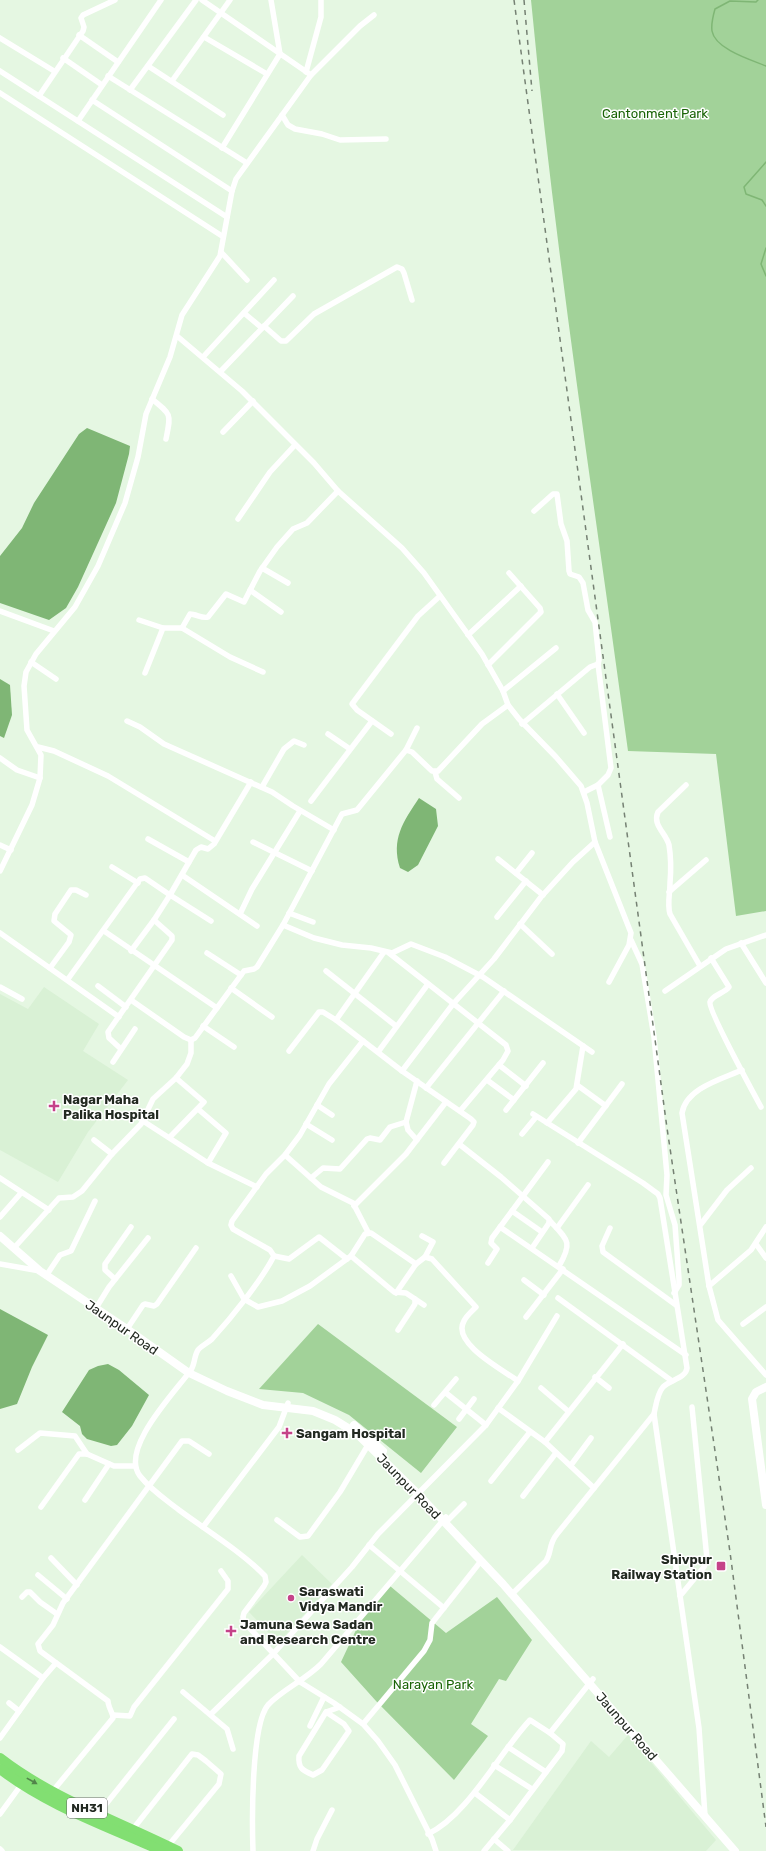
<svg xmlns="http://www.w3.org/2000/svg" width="766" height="1851" viewBox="0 0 766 1851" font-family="Rubik,sans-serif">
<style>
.built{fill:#d9f1d5}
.green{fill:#a2d299}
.water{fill:#7fb675}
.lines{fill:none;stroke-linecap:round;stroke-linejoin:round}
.stream{stroke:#7fb675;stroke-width:1.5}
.street{stroke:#fff;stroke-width:5.5}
.secondary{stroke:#fff;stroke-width:8}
.highway{stroke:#82df72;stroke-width:10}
.rail{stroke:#758173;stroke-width:1.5;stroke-dasharray:5 5;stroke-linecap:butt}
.oneway{fill:#52844a}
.poi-dot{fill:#c54389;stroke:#fff;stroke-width:1.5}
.labels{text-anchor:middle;stroke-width:3;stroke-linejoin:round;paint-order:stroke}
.shield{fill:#fff;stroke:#646964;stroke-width:1}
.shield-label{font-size:12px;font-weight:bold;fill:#222921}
.park-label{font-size:13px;fill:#196306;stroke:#fff}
.poi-label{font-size:13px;font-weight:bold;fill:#222921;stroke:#fff;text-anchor:start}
.street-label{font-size:13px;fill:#222921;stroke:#fff}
</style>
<rect width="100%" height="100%" fill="#e5f7e2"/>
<!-- built -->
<g class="built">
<path d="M44 987 99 1024 83 1051 128 1080 88 1132 58 1182 0 1150V994L28 1009Z"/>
<path d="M302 1555 332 1584 278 1643 249 1612Z"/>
<path d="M628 1735 716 1840 706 1851 513 1850 591 1741 609 1757Z"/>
</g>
<!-- green -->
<g class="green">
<path d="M531 0H766V911L736 916 716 754 628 751C594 501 555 251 531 0Z"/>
<path d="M318 1324 457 1427 421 1473 349 1415 303 1393 259 1389Z"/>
<path d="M390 1586 446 1633 497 1597 532 1640 506 1681 499 1679 471 1724 488 1736 454 1780 376 1701 341 1662 363 1615Z"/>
</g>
<!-- water -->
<g class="water">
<path d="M87 428 130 446 129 454 116 503 78 587 66 608 49 620 0 603V556L22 528 34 503 79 434Z"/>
<path d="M0 679 10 685 12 715 4 738 0 736Z"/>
<path d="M419 798 436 809 438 826 418 865 408 872 400 868C391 839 403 822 419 798Z"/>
<path d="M0 1309 48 1335 32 1367 17 1404 0 1409Z"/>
<path d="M108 1364 119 1370 149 1395 132 1426 117 1445 111 1446 87 1439 82 1434 80 1426 62 1412 89 1370 98 1366Z"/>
</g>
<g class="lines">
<!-- stream -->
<g class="stream">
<path d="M758 0 756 2 730 1 715 9C713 16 711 24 712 31 715 49 751 60 766 66"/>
<path d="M766 162 744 187 746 194 762 200 766 206"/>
<path d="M766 248 761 264 766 276"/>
</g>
<!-- street -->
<g class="street">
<path d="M202 0 311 75"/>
<path d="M79 35 118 62"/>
<path d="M204 37 267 74"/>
<path d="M0 38 54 71"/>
<path d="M63 58 102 85"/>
<path d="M148 66 223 115"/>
<path d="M0 71 227 217"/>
<path d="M306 72 321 17V0"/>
<path d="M108 76 247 163"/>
<path d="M172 81 230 0"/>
<path d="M130 90 196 0"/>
<path d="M0 93 222 236"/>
<path d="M39 96 83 31 84 27 81 18 83 15 115 0"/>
<path d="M92 100 232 191"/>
<path d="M282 115 288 125 295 129 322 134 340 140 386 139"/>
<path d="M78 121 161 0"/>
<path d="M222 148 280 54 271 0"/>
<path d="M221 252 247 280"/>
<path d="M244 313 262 328"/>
<path d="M264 326 281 341H286L314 314 397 267 402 269 404 273 412 300"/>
<path d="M177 336 242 391 314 463 338 491 402 548 424 573 482 654 503 691 508 705 519 719 556 757 581 786 587 803 595 842 631 933 629 945 609 982"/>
<path d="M203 357 274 280"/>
<path d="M221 371 293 296"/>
<path d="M152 399C172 415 171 414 166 439"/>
<path d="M223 432 253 401"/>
<path d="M238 519 270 472 295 445"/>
<path d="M262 568 288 583"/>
<path d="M250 590 281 612"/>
<path d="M0 611 54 631"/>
<path d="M139 620 163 628H182L230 657 263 672"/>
<path d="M182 628 190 614C196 614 203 619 208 617L226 594 244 602 260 571 277 547 293 529 307 523 338 491"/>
<path d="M468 635 521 586"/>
<path d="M31 662 56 679"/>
<path d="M598 664 611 768 608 775 598 785 610 837"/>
<path d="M488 665 541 612 540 608 509 573"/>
<path d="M145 673 163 628"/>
<path d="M503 691 556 648"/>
<path d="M557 694 584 733"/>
<path d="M127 721 140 727 164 744 272 792 293 806 334 830"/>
<path d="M522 724 590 667 598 664 599 660 595 622 588 610 583 583 579 577 570 574 569 571 567 541 561 524 557 494H553L534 511"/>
<path d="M328 734 350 749"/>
<path d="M391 734 357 710 352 704 418 616 440 596"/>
<path d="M38 747 54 751 108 776 215 841"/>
<path d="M406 750 417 728"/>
<path d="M0 758 17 770 40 778"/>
<path d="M435 772 437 779 459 798"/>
<path d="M686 785 658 812C652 825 666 833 669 845 671 857 671 871 670 883 670 894 667 904 670 914L700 966"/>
<path d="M262 787 284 749 294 741 304 745"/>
<path d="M584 792 598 785"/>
<path d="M311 801 372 721"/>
<path d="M148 839 189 862"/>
<path d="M253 842 312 871"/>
<path d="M0 845 11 850"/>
<path d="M498 859 543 895"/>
<path d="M112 867 138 883"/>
<path d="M0 871 32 805 40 778 41 755 27 730 24 686 26 672 36 654 75 607 98 566 125 503 138 457 146 414 170 357 182 315 220 256 232 191 236 179 311 75 360 26 374 15"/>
<path d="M516 873 532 853"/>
<path d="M182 875 257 926"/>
<path d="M669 892 706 860"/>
<path d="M289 913 313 922"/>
<path d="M240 914 252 889 300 811"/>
<path d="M497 917 526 881"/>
<path d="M211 921 170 895 196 850 201 847 208 849 214 844 251 782"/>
<path d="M520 924 552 954"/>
<path d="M283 925 314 938 342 945 371 948 392 953 411 944 445 957 483 977 592 1052"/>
<path d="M104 931 217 1008"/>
<path d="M0 933 119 1017"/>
<path d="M631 940 642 964 654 1037 667 1175 666 1195 675 1225 679 1279V1285L674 1293"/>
<path d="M741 943 766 983"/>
<path d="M384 952 336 1020 402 1071 471 1119 474 1122 473 1125 444 1163"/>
<path d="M207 953 241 975"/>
<path d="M389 953 506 1045 508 1051 503 1060 460 1111"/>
<path d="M711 958 729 987C725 993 712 995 710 1002 708 1010 754 1094 761 1107"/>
<path d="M50 968 69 942 71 935 54 921 55 914 71 890H76L86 895"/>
<path d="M326 971 396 1026"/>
<path d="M68 979 140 879 145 878 170 895 154 920 131 951"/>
<path d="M98 986 126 1007"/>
<path d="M0 987 22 999"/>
<path d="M231 988 272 1017"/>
<path d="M665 991 726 949 766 935"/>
<path d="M131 1000 184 1037 191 1040 195 1038 244 971 254 969 257 967 283 925 342 814 357 810 406 750 412 752 432 771H438L482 724 508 705"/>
<path d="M203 1026 234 1047"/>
<path d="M363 1041 329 1084 300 1135 285 1155 266 1174 232 1221 231 1225 233 1229 270 1250 274 1256C261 1281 232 1317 212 1339 208 1343 202 1345 198 1350 194 1356 195 1364 191 1370 176 1391 119 1449 140 1476 151 1490 165 1499 179 1510 206 1530 242 1552 265 1576L266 1582 264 1586 244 1613 243 1617 244 1622 300 1682 334 1703 363 1724 378 1741 395 1765 432 1839 436 1851"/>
<path d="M121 1049 109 1038 108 1032 172 940V936L154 920"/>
<path d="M289 1051 319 1012H323L336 1020"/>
<path d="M378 1052 428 984"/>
<path d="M113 1062 135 1029"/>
<path d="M499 1065 526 1086"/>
<path d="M742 1070C722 1079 686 1088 682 1113L709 1286 718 1320 766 1375"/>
<path d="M402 1071 453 1004 494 959 541 897 573 862 595 842"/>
<path d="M487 1080 514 1100"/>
<path d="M577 1085 606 1106"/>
<path d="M426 1088 504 991"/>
<path d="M317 1105 332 1115"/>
<path d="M198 1109 226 1133 208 1163 257 1187"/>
<path d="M506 1110 543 1063"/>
<path d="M533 1114 643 1183 658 1194 660 1198 687 1368C686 1378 670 1380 663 1387 657 1394 656 1405 654 1414L699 1728 705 1816"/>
<path d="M143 1121 208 1163"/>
<path d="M547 1123 576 1089 583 1046"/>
<path d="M306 1124 332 1140"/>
<path d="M522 1134 536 1117"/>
<path d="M170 1137 204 1102 176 1078"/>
<path d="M94 1140 112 1154"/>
<path d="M417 1140 408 1130 406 1122 417 1081"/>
<path d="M578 1143 622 1084"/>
<path d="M459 1144 501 1177 549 1219V1223L532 1248"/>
<path d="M285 1155 321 1187 353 1203 368 1232"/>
<path d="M0 1178 49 1210"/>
<path d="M311 1178 323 1168 340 1169 367 1139 370 1138 380 1140 390 1127 406 1122"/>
<path d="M354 1206 406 1154 446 1102"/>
<path d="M512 1211 542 1232"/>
<path d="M0 1217 21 1193"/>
<path d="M550 1221C568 1240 573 1242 559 1266"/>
<path d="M701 1224 727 1190 751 1168"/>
<path d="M500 1227 686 1355"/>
<path d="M557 1228 588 1185"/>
<path d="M610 1228 602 1246 603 1252 676 1305"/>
<path d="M422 1236 433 1242 425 1257"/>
<path d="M756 1244 766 1258"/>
<path d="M14 1248 59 1198 73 1197 82 1191 112 1154 141 1124 153 1099 176 1078 187 1064 191 1053V1040"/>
<path d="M274 1256 289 1259 319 1237 347 1259"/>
<path d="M351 1256 394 1292 406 1293 415 1299V1304L398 1330"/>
<path d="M488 1263 497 1249 491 1243 492 1238 548 1162"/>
<path d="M0 1264 40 1271"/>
<path d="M46 1276 60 1255 71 1251 95 1201"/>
<path d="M231 1276 244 1299 258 1307 282 1301 310 1286 351 1256 365 1234 371 1233 416 1264 425 1257 432 1259 476 1307C472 1311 466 1316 464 1321 451 1343 503 1370 518 1381"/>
<path d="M115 1279 105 1270V1264L131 1227"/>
<path d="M524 1280 544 1295"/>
<path d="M709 1286 751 1250 766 1227"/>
<path d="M396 1293 416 1264"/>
<path d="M558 1298 672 1381"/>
<path d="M415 1299 424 1305"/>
<path d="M96 1308 109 1287 148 1238"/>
<path d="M526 1317 563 1269"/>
<path d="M743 1324 766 1307"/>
<path d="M127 1329 143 1305 145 1304 154 1306 157 1304 196 1248"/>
<path d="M595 1377 609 1388"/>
<path d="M541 1388 568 1411"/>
<path d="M446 1393 486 1425"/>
<path d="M434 1405 456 1379"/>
<path d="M498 1408 545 1442 594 1488"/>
<path d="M459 1419 474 1399"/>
<path d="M545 1442 623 1344"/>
<path d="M18 1450 40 1433 75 1436 87 1454"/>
<path d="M571 1465 591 1438"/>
<path d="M491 1481 530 1432"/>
<path d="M523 1496 556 1453"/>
<path d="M85 1500 109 1464"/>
<path d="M41 1507 79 1454H87L114 1466H135"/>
<path d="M277 1520 300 1537 308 1536 340 1492 368 1445"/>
<path d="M448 1520 464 1504"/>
<path d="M203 1527 279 1427 288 1403"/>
<path d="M369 1545 444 1608"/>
<path d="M51 1558 77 1585"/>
<path d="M38 1575 67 1599"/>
<path d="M512 1594 546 1561C552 1552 548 1545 557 1534L654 1414"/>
<path d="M680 1596 704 1567 707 1559 692 1407"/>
<path d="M22 1597 27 1592H30L40 1602 57 1614"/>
<path d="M0 1647 43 1678"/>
<path d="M183 1692 227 1729 233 1749"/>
<path d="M9 1703 19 1711"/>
<path d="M326 1712 344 1724 349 1731 322 1770 313 1775C302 1770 298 1768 299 1756L326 1712 340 1707"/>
<path d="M211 1714 273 1654 352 1567 378 1534 486 1425 518 1381 557 1316"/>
<path d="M113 1715 130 1716 134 1707 228 1589V1581L221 1571"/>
<path d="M363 1724 424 1651 430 1640 432 1623 481 1561"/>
<path d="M310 1726 324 1697"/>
<path d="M0 1738 43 1678 56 1663"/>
<path d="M508 1747 546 1772"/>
<path d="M494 1765 532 1789"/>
<path d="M52 1792 113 1718C113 1713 108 1707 108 1701L40 1651 38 1644 53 1625 63 1603 182 1441H189L209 1454"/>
<path d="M475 1793 510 1820 484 1851"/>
<path d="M0 1814 21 1785"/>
<path d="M98 1814 174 1719"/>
<path d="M510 1820 562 1751 563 1744 550 1733 593 1679"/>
<path d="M133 1829 192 1754 198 1755 206 1761 221 1774 219 1784 168 1846"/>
<path d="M428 1834C468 1815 499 1753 530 1720L550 1733"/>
<path d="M494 1839 508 1851"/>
<path d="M0 1849 2 1851"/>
<path d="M253 1851C252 1823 251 1725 268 1705 282 1690 305 1680 321 1664L446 1517"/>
<path d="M313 1851 317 1839 332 1810"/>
</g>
<!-- secondary -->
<g class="secondary">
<path d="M0 1236 40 1271 127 1329 189 1373 227 1391 263 1405 313 1411 335 1420 356 1433 417 1493 503 1584 735 1851"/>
<path d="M766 1387 756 1392 752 1399 766 1505"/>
<path d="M354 1425 383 1451"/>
</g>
<!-- highway -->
<g class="highway">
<path d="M0 1758C53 1799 118 1821 178 1851"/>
<path d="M0 1769C48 1806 107 1826 162 1851"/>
</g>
<!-- rail -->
<g class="rail">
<path d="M514 0 667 1128 730 1552 766 1827"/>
<path d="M524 0 532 91"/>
</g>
</g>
<!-- one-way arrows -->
<defs><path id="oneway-solid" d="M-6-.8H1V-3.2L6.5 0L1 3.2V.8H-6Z"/></defs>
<use class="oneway" href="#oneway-solid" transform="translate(32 1781) rotate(29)"/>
<!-- markers -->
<g class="poi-dot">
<path d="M52 1100h4v4h4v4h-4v4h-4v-4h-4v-4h4z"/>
<path d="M285 1427h4v4h4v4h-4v4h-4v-4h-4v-4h4z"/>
<rect x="716" y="1561" width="10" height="10" rx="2"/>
<circle cx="291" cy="1598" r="4"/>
<path d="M229 1625h4v4h4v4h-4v4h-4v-4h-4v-4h4z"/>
</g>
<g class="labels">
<!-- shield labels -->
<rect class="shield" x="67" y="1798" width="40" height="20" rx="3"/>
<g class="shield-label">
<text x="87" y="1812">NH31</text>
</g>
<!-- park labels -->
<g class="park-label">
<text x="655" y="118">Cantonment Park</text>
<text x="433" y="1689">Narayan Park</text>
</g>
<!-- poi labels -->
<g class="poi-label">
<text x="63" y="1104">Nagar Maha<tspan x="63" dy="15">Palika Hospital</tspan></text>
<text x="296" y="1438">Sangam Hospital</text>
<text x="712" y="1564" text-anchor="end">Shivpur<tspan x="712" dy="15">Railway Station</tspan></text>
<text x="299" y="1596">Saraswati<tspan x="299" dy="15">Vidya Mandir</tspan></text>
<text x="240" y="1629">Jamuna Sewa Sadan<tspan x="240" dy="15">and Research Centre</tspan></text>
</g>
<!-- street labels -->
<g class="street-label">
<text transform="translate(122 1327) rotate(35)" y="5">Jaunpur Road</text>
<text transform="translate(409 1486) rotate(46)" y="5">Jaunpur Road</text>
<text transform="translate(627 1726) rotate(49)" y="5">Jaunpur Road</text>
</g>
</g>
</svg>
